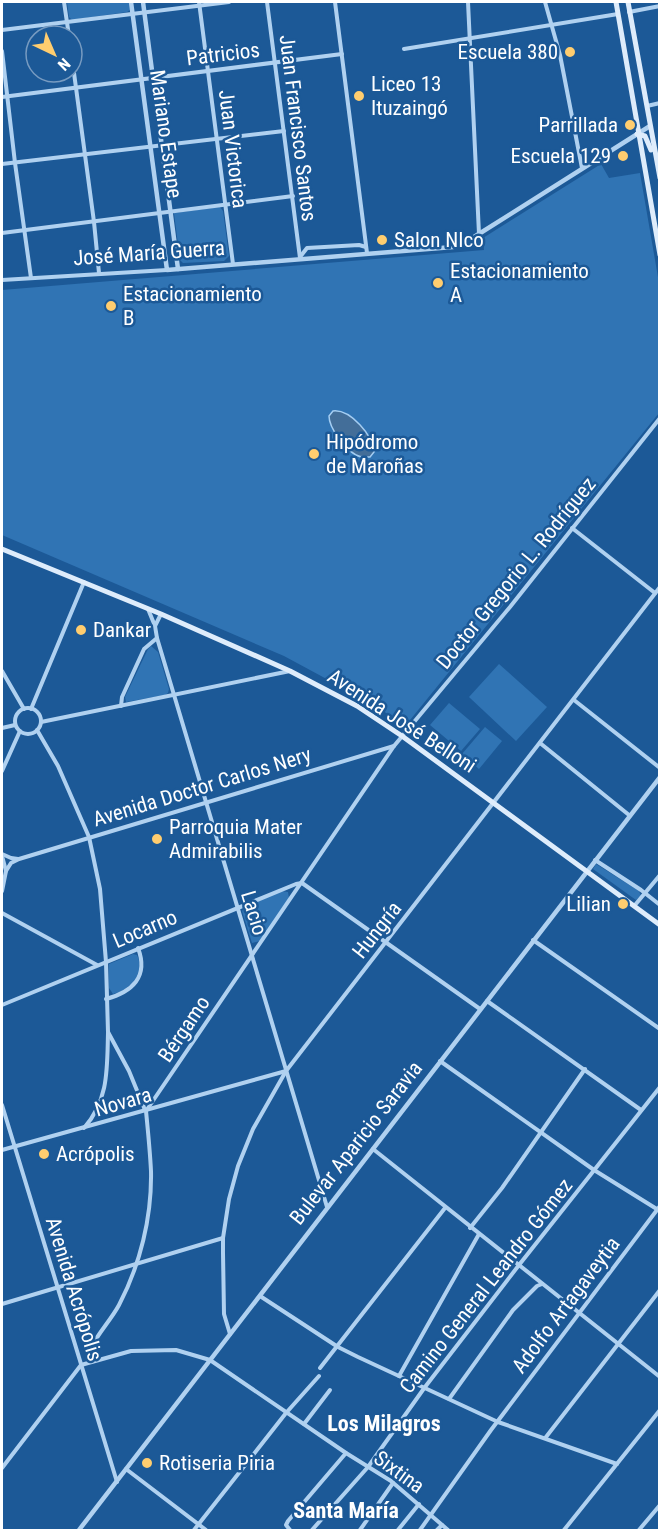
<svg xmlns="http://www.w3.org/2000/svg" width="661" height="1532" viewBox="0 0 661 1532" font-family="'Roboto Condensed',sans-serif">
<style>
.green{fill:#3074b4}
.water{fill:#436e99;stroke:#a4cdf2;stroke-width:1.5}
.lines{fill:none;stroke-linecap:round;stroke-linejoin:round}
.minor{stroke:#b0d1f0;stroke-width:4}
.tertiary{stroke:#b0d1f0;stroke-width:4.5}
.secondary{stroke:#deecfb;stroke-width:5}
.poi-dot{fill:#ffcd6f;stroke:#1c5997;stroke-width:2}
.labels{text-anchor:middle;stroke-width:5;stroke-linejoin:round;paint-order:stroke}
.poi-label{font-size:21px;fill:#fff;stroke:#1c5997;text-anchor:start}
.street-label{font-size:21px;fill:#fff;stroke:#1c5997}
.neighbourhood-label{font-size:22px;font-weight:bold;fill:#fff;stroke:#1c5997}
</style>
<rect width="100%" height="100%" fill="#1c5997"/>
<!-- green -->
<g class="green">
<path d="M67 2H129L130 10 127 12 72 20 69 17Z"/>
<path d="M601 164 609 178 640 173 659 283V413L406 725 360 697 284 656 2 535V290L484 250 483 238Z"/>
<path d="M220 207 223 211 229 256 224 261 183 263 180 260 174 213Z"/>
<path d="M151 646 158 652 169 689 168 693 165 695 126 702 125 697 148 649Z"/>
<path d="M499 664 547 707 516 741 469 697Z"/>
<path d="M449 703 480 729 461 751 430 725Z"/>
<path d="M485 727 502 741 479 769 462 754Z"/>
<path d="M596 864 639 891 641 896 636 900 593 869Z"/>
<path d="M281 891 288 892 289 898 260 941 252 943 242 911 245 907Z"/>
<path d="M133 954 137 955C146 973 130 990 113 994L109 988V964Z"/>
</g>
<!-- water -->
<path class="water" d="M333 411C350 409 374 436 374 452L370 457C365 457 361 458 356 455 345 449 329 428 329 416Z"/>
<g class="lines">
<!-- minor -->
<g class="minor">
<path d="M64 2 69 36"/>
<path d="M199 2 233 264"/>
<path d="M267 2 300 258"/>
<path d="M335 2 367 253"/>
<path d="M468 2 479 234"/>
<path d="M545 2 560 55 582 168"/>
<path d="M629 12 660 6"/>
<path d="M2 30 229 2"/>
<path d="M404 49 618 14"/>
<path d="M2 51 15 163 31 278"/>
<path d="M72 58 94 222 99 273"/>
<path d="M2 97 342 54"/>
<path d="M647 106 660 103"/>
<path d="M2 164 284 131"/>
<path d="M2 233 293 196"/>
<path d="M300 257 307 248 359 245 366 247"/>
<path d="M2 280 167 270"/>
<path d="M572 528 655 593"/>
<path d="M148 609 155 626 157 638 327 1207"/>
<path d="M155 626 161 614"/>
<path d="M2 671 24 709"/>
<path d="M574 700 660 768"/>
<path d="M121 706 122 697 144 649 157 638"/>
<circle cx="28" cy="721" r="13"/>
<path d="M31 709 84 582"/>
<path d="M41 722 290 671"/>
<path d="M2 728 15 725"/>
<path d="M37 730 58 766 89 837 100 889 106 962 108 1032 129 1071 145 1110"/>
<path d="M540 743 629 815"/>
<path d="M2 771 20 731"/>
<path d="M2 854 11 858 18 859"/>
<path d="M2 856 6 871 2 891"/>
<path d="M595 860 641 890 660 905"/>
<path d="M6 871 11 863 19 859 394 746"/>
<path d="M635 905 660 875"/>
<path d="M2 913 97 965"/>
<path d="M533 940 660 1029"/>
<path d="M106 999C132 992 149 977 138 948"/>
<path d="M487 1001 641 1110"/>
<path d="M2 1005 296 884 302 883 480 1009"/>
<path d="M440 1061 594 1170 660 1211"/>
<path d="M2 1105 117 1482"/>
<path d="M84 1128C109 1100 107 1068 108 1033"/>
<path d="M373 1149 660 1377"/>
<path d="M2 1150 286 1071"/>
<path d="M470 1228 502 1188 585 1069"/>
<path d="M260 1296 338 1347 358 1357 498 1422 617 1464"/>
<path d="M2 1304 223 1238"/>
<path d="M230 1334 224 1314 223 1253V1238L229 1199 238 1166 253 1129 286 1071 660 587"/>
<path d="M94 1360 91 1348C98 1333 111 1320 119 1305 140 1265 152 1217 151 1171 150 1151 148 1131 146 1111L394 746 510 607 660 418"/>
<path d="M320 1368 445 1208"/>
<path d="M399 1376 479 1234"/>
<path d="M449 1399 513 1310 537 1286 542 1284"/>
<path d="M304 1424 330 1390"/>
<path d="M546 1437 660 1290"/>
<path d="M2 1468 81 1365 131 1351 176 1350 210 1360 346 1453 391 1481 448 1530"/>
<path d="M126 1469 206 1530"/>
<path d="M194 1530 286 1413 319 1376"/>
<path d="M290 1530 286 1525 288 1521 346 1453"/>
<path d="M312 1530 368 1467 425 1387 519 1265 660 1087"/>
<path d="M360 1530 393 1483"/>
<path d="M398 1530 419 1504"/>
<path d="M420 1530 491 1430 660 1206"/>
<path d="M437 1530 442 1525"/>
<path d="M564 1530 660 1410"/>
<path d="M639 1530 660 1505"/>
</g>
<!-- tertiary -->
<g class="tertiary">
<path d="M131 2 167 270 453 247 474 237 650 126"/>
<path d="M143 2 178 269"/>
<path d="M79 1530 660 777"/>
</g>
<!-- secondary -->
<g class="secondary">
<path d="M616 2 660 255"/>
<path d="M628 2 660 178"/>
<path d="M637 134 645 136 651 150"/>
<path d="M2 549 161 614 290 671 357 706 402 736 660 925"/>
</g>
</g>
<!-- markers -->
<g class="poi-dot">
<circle cx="570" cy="52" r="6"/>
<circle cx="359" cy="96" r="6"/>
<circle cx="630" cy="125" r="6"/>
<circle cx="623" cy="156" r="6"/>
<circle cx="382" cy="240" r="6"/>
<circle cx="438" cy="283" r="6"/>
<circle cx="111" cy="306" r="6"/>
<circle cx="314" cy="454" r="6"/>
<circle cx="81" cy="630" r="6"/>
<circle cx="157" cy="839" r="6"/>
<circle cx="623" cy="904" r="6"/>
<circle cx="44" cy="1154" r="6"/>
<circle cx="147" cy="1463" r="6"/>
</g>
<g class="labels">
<!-- poi labels -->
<g class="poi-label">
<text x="558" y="59" text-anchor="end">Escuela 380</text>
<text x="371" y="91">Liceo 13<tspan x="371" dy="24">Ituzaingó</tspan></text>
<text x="618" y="132" text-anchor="end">Parrillada</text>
<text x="611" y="163" text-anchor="end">Escuela 129</text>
<text x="394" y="247">Salon NIco</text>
<text x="450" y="278">Estacionamiento<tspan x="450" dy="24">A</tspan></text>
<text x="123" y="301">Estacionamiento<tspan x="123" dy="24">B</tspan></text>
<text x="326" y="449">Hipódromo<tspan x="326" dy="24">de Maroñas</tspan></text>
<text x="93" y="637">Dankar</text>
<text x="169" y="834">Parroquia Mater<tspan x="169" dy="24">Admirabilis</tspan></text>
<text x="611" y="911" text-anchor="end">Lilian</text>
<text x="56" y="1161">Acrópolis</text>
<text x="159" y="1470">Rotiseria Piria</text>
</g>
<!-- street labels -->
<g class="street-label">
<text transform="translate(223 54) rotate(-7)" y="7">Patricios</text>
<text transform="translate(298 128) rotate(83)" y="7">Juan Francisco Santos</text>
<text transform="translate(166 134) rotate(82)" y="7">Mariano Estape</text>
<text transform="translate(233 149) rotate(83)" y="7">Juan Victorica</text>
<text transform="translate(149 253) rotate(-4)" y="7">José María Guerra</text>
<text transform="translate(516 573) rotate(-51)" y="7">Doctor Gregorio L. Rodríguez</text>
<text transform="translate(402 721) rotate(33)" y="7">Avenida José Belloni</text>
<text transform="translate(202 787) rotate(-17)" y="7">Avenida Doctor Carlos Nery</text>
<text transform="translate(254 913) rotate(73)" y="7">Lacio</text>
<text transform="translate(145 929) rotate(-23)" y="7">Locarno</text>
<text transform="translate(377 930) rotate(-52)" y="7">Hungría</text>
<text transform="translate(184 1029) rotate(-56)" y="7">Bérgamo</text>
<text transform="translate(123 1102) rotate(-16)" y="7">Novara</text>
<text transform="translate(356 1143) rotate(-52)" y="7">Bulevar Aparicio Saravia</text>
<text transform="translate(486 1286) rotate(-52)" y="7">Camino General Leandro Gómez</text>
<text transform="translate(74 1289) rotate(73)" y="7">Avenida Acrópolis</text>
<text transform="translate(566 1305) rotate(-53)" y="7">Adolfo Artagaveytia</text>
<text transform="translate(399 1472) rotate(36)" y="7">Sixtina</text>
</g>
<!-- neighbourhood labels -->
<g class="neighbourhood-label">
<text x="384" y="1431">Los Milagros</text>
<text x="346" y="1518">Santa María</text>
</g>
</g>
<!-- border -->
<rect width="661" height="1532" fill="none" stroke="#ffffff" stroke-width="6"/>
<!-- north arrow -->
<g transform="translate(54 54) rotate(136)"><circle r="28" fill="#1c5997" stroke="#779bc1" stroke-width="1.5"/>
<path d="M0-4.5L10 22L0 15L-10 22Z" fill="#ffcd6f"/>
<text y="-9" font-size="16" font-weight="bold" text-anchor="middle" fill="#ffffff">N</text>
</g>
</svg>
